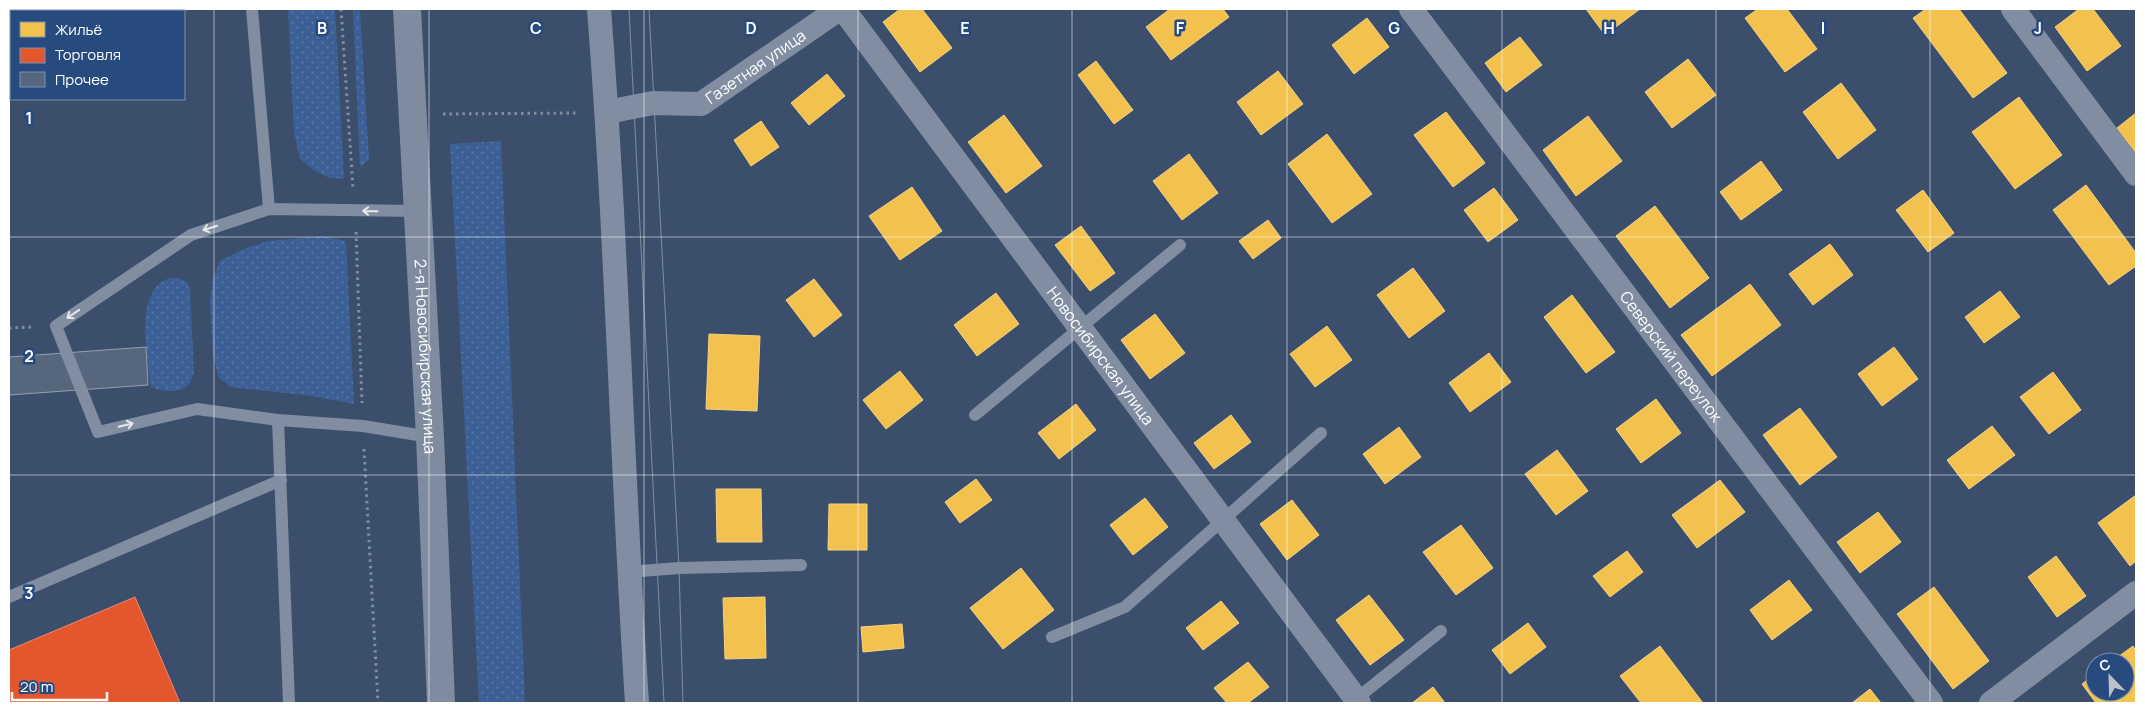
<svg xmlns="http://www.w3.org/2000/svg" width="2145" height="712" viewBox="0 0 2145 712" font-family="Manrope,sans-serif">
<style>
.grass{fill:url(#grass-dots)}
.homes{fill:#f2c14e;stroke:#f6d483}
.shops{fill:#e4572e;stroke:#ec896d}
.building{fill:#56667d;stroke:#949fb0}
.lines{fill:none;stroke-linecap:round;stroke-linejoin:round}
.path{stroke:#818ea1;stroke-width:3;stroke-dasharray:2.5 4;stroke-linecap:butt}
.service{stroke:#818ea1;stroke-width:12}
.minor{stroke:#818ea1;stroke-width:24}
.primary{stroke:#7f8ca0;stroke-width:28}
.tram{stroke:#818ea1;stroke-width:1}
.oneway{stroke:#e6e8ec}
.grid{fill:none;stroke:#fff;stroke-width:1;stroke-opacity:0.55}
.labels{text-anchor:middle;stroke-width:5;stroke-linejoin:round;paint-order:stroke}
.street-label{font-size:16px;fill:#fff;stroke:#274a7f}
.grid-label{font-size:16px;text-anchor:middle;font-weight:bold;fill:#fff;stroke:#274a7f;stroke-width:5;stroke-linejoin:round;paint-order:stroke}
</style>
<defs>
<pattern id="grass-dots" width="8" height="8" patternUnits="userSpaceOnUse" patternTransform="scale(1.25)"><rect width="8" height="8" fill="#3c6096"/><path d="M2 2h.1M6 6h.1" fill="none" stroke="#5978a6" stroke-width="1.8" stroke-linecap="round"/></pattern>
</defs>
<rect width="100%" height="100%" fill="#3b4e6b"/>
<!-- grass -->
<g class="grass">
<path d="M288 9H335L344 179 330 178 313 170 300 159 294 133Z"/>
<path d="M353 9H360L369 159 360 168Z"/>
<path d="M501 141 525 703H479L450 144Z"/>
<path d="M323 236 346 241 354 404 312 396 231 387 219 378 213 356 210 300 213 278 220 261 239 251 267 241Z"/>
<path d="M179 278 187 282 190 289 194 375C192 378 190 384 187 386 179 394 160 391 151 387L150 383C148 354 134 294 167 279 170 278 175 278 179 278Z"/>
</g>
<!-- homes -->
<g class="homes">
<path d="M900 9H922L952 48 920 72 883 22Z"/>
<path d="M1170 9H1223L1229 17 1171 60 1146 27Z"/>
<path d="M1586 9H1640L1605 35Z"/>
<path d="M1758 9H1787L1817 49 1785 72 1745 18Z"/>
<path d="M1926 9H1959L2007 73 1973 98 1913 18Z"/>
<path d="M2079 9H2093L2121 46 2087 71 2055 27Z"/>
<path d="M1367 18 1389 47 1354 74 1332 45Z"/>
<path d="M1520 37 1542 65 1506 92 1485 63Z"/>
<path d="M1688 59 1716 95 1672 128 1645 92Z"/>
<path d="M1096 61 1133 110 1114 124 1078 75Z"/>
<path d="M1278 71 1303 104 1261 135 1237 102Z"/>
<path d="M827 74 845 96 809 125 791 103Z"/>
<path d="M1841 83 1876 130 1838 159 1803 112Z"/>
<path d="M2019 97 2062 155 2015 189 1972 132Z"/>
<path d="M1446 112 1485 163 1453 187 1414 135Z"/>
<path d="M2136 113V153L2117 128Z"/>
<path d="M1004 115 1042 166 1006 193 968 142Z"/>
<path d="M1588 116 1622 161 1576 196 1543 150Z"/>
<path d="M761 121 779 147 751 166 734 140Z"/>
<path d="M1327 134 1372 194 1332 223 1288 164Z"/>
<path d="M1189 154 1218 193 1182 220 1153 181Z"/>
<path d="M1761 161 1782 190 1741 220 1720 192Z"/>
<path d="M2086 185 2136 253V266L2109 285 2053 210Z"/>
<path d="M912 187 942 231 900 260 869 216Z"/>
<path d="M1494 188 1518 220 1488 242 1464 210Z"/>
<path d="M1923 190 1954 233 1928 252 1896 210Z"/>
<path d="M1655 206 1709 278 1670 308 1616 236Z"/>
<path d="M1268 220 1281 238 1253 259 1239 241Z"/>
<path d="M1081 226 1115 273 1090 291 1055 245Z"/>
<path d="M1830 244 1853 275 1813 305 1789 274Z"/>
<path d="M1413 268 1445 311 1409 338 1377 295Z"/>
<path d="M814 279 842 315 814 337 786 300Z"/>
<path d="M1750 284 1781 325 1712 376 1681 335Z"/>
<path d="M2000 291 2020 317 1984 343 1965 317Z"/>
<path d="M996 293 1019 324 977 356 954 325Z"/>
<path d="M1572 295 1615 352 1586 373 1544 317Z"/>
<path d="M1155 314 1185 353 1150 379 1121 340Z"/>
<path d="M1327 326 1352 360 1315 387 1290 354Z"/>
<path d="M709 334 760 336 757 411 706 409Z"/>
<path d="M1894 347 1918 379 1882 406 1858 374Z"/>
<path d="M1489 353 1511 382 1470 412 1449 383Z"/>
<path d="M900 371 923 400 886 429 863 400Z"/>
<path d="M2053 372 2081 410 2049 434 2020 397Z"/>
<path d="M1656 399 1681 433 1641 463 1616 429Z"/>
<path d="M1076 404 1096 430 1059 459 1038 433Z"/>
<path d="M1800 408 1837 457 1800 485 1763 435Z"/>
<path d="M1231 415 1251 442 1214 469 1194 443Z"/>
<path d="M1992 426 2015 455 1969 489 1947 460Z"/>
<path d="M1399 427 1421 457 1385 484 1363 454Z"/>
<path d="M1557 450 1588 491 1556 515 1525 474Z"/>
<path d="M976 479 992 500 960 523 945 502Z"/>
<path d="M1720 480 1745 512 1697 548 1672 515Z"/>
<path d="M716 489H761L762 542H717Z"/>
<path d="M2136 495V561L2130 566 2098 523Z"/>
<path d="M1145 498 1168 527 1133 555 1110 525Z"/>
<path d="M1292 500 1319 535 1287 560 1260 524Z"/>
<path d="M829 504H867V550H828Z"/>
<path d="M1878 512 1901 542 1860 573 1837 542Z"/>
<path d="M1461 525 1493 568 1456 595 1423 552Z"/>
<path d="M1627 551 1643 572 1610 597 1593 576Z"/>
<path d="M2056 556 2086 596 2057 617 2028 577Z"/>
<path d="M1021 568 1054 610 1003 649 970 608Z"/>
<path d="M1789 580 1812 610 1772 640 1750 610Z"/>
<path d="M1934 587 1989 661 1953 689 1897 614Z"/>
<path d="M1369 595 1404 640 1370 665 1336 620Z"/>
<path d="M765 597 766 658 725 659 723 598Z"/>
<path d="M1221 601 1239 623 1203 650 1186 628Z"/>
<path d="M1528 623 1546 647 1510 674 1492 650Z"/>
<path d="M902 624 904 648 863 652 861 627Z"/>
<path d="M1660 646 1703 703H1641L1620 676Z"/>
<path d="M2133 646 2136 651V703H2096L2082 684 2095 674V692H2125V662H2111Z"/>
<path d="M1248 662 1269 687 1248 703H1227L1214 688Z"/>
<path d="M1433 687 1445 703H1412Z"/>
<path d="M1870 689 1881 703H1852Z"/>
</g>
<!-- shops -->
<path class="shops" d="M135 597 180 703H9V650Z"/>
<!-- building -->
<path class="building" d="M146 347 148 385 9 395V357Z"/>
<g class="lines">
<!-- path -->
<g class="path">
<path d="M341 9 353 188"/>
<path d="M443 114 579 113"/>
<path d="M356 232 362 403"/>
<path d="M9 328 33 327"/>
<path d="M364 449 378 703"/>
</g>
<!-- service -->
<g class="service">
<path d="M252 9 269 209"/>
<path d="M418 211 269 209 191 235 56 326 98 432 197 409 278 420 363 426 430 437"/>
<path d="M975 415 1180 245"/>
<path d="M278 420 289 703"/>
<path d="M628 572 679 568 801 565"/>
<path d="M9 597 281 480"/>
<path d="M1052 637 1125 607 1321 433"/>
<path d="M1356 699 1441 631"/>
</g>
<!-- minor -->
<g class="minor">
<path d="M599 9C617 240 622 472 637 703"/>
<path id="s1" d="M843 9 1359 703"/>
<path id="s2" d="M1411 9 1931 703"/>
<path d="M2013 9 2136 174"/>
<path id="s3" d="M607 112 653 103 701 104 839 9"/>
<path d="M1991 703 2136 593"/>
</g>
<!-- primary -->
<path class="primary" id="s4" d="M407 9 430 437 441 703"/>
<!-- tram -->
<g class="tram">
<path d="M629 9 664 703"/>
<path d="M649 9 679 568 683 703"/>
</g>
</g>
<!-- one-way arrows -->
<defs><path id="oneway-shaft" d="M-6 0H5M1.5-3L5.5 0L1.5 3" fill="none" stroke-width="1.6" stroke-linecap="round" stroke-linejoin="round" transform="scale(1.25)"/></defs>
<g class="oneway">
<use href="#oneway-shaft" transform="translate(370 211) rotate(-179)"/>
<use href="#oneway-shaft" transform="translate(210 228) rotate(162)"/>
<use href="#oneway-shaft" transform="translate(73 314) rotate(146)"/>
<use href="#oneway-shaft" transform="translate(126 425) rotate(-14)"/>
</g>
<!-- grid -->
<path class="grid" d="M214 9V703M429 9V703M644 9V703M858 9V703M1072 9V703M1287 9V703M1502 9V703M1716 9V703M1930 9V703M9 237H2136M9 475H2136"/>
<g class="labels">
<!-- street labels -->
<g class="street-label">
<text dy="6" stroke="none"><textPath href="#s3" startOffset="161">Газетная улица</textPath></text>
<text dy="6" stroke="none"><textPath href="#s4" startOffset="348">2-я Новосибирская улица</textPath></text>
<text dy="6" stroke="none"><textPath href="#s1" startOffset="432">Новосибирская улица</textPath></text>
<text dy="6" stroke="none"><textPath href="#s2" startOffset="434">Северский переулок</textPath></text>
</g>
</g>
<g class="grid-label">
<text x="322" y="34">B</text>
<text x="536" y="34">C</text>
<text x="751" y="34">D</text>
<text x="965" y="34">E</text>
<text x="1180" y="34">F</text>
<text x="1394" y="34">G</text>
<text x="1609" y="34">H</text>
<text x="1823" y="34">I</text>
<text x="2038" y="34">J</text>
<text x="29" y="124">1</text>
<text x="29" y="362">2</text>
<text x="29" y="599">3</text>
</g>
<!-- border -->
<rect width="2145" height="712" fill="none" stroke="#ffffff" stroke-width="20"/>
<!-- legend -->
<rect x="10" y="10" width="175" height="90" fill="#274a7f" stroke="#7d92b2"/>
<rect x="20" y="22" width="25" height="15" fill="#f2c14e" stroke="#7d92b2"/>
<text x="55" y="35" font-size="15" fill="#ffffff">Жильё</text>
<rect x="20" y="48" width="25" height="15" fill="#e4572e" stroke="#7d92b2"/>
<text x="55" y="60" font-size="15" fill="#ffffff">Торговля</text>
<rect x="20" y="72" width="25" height="15" fill="#56667d" stroke="#7d92b2"/>
<text x="55" y="85" font-size="15" fill="#ffffff">Прочее</text>
<!-- north arrow -->
<g transform="translate(2110 677) rotate(337)"><circle r="24" fill="#274a7f" stroke="#7d92b2"/>
<path d="M0-4L9 19L0 12L-9 19Z" fill="#bac1cb"/>
<text y="-8" font-size="14" font-weight="bold" text-anchor="middle" fill="#ffffff">С</text>
</g>
<!-- scale -->
<path d="M12 692v8h95v-8" fill="none" stroke="#ffffff" stroke-width="2.5"/>
<text x="20" y="692" font-size="15" fill="#ffffff" stroke="#274a7f" stroke-width="4" paint-order="stroke">20 m</text>
</svg>
